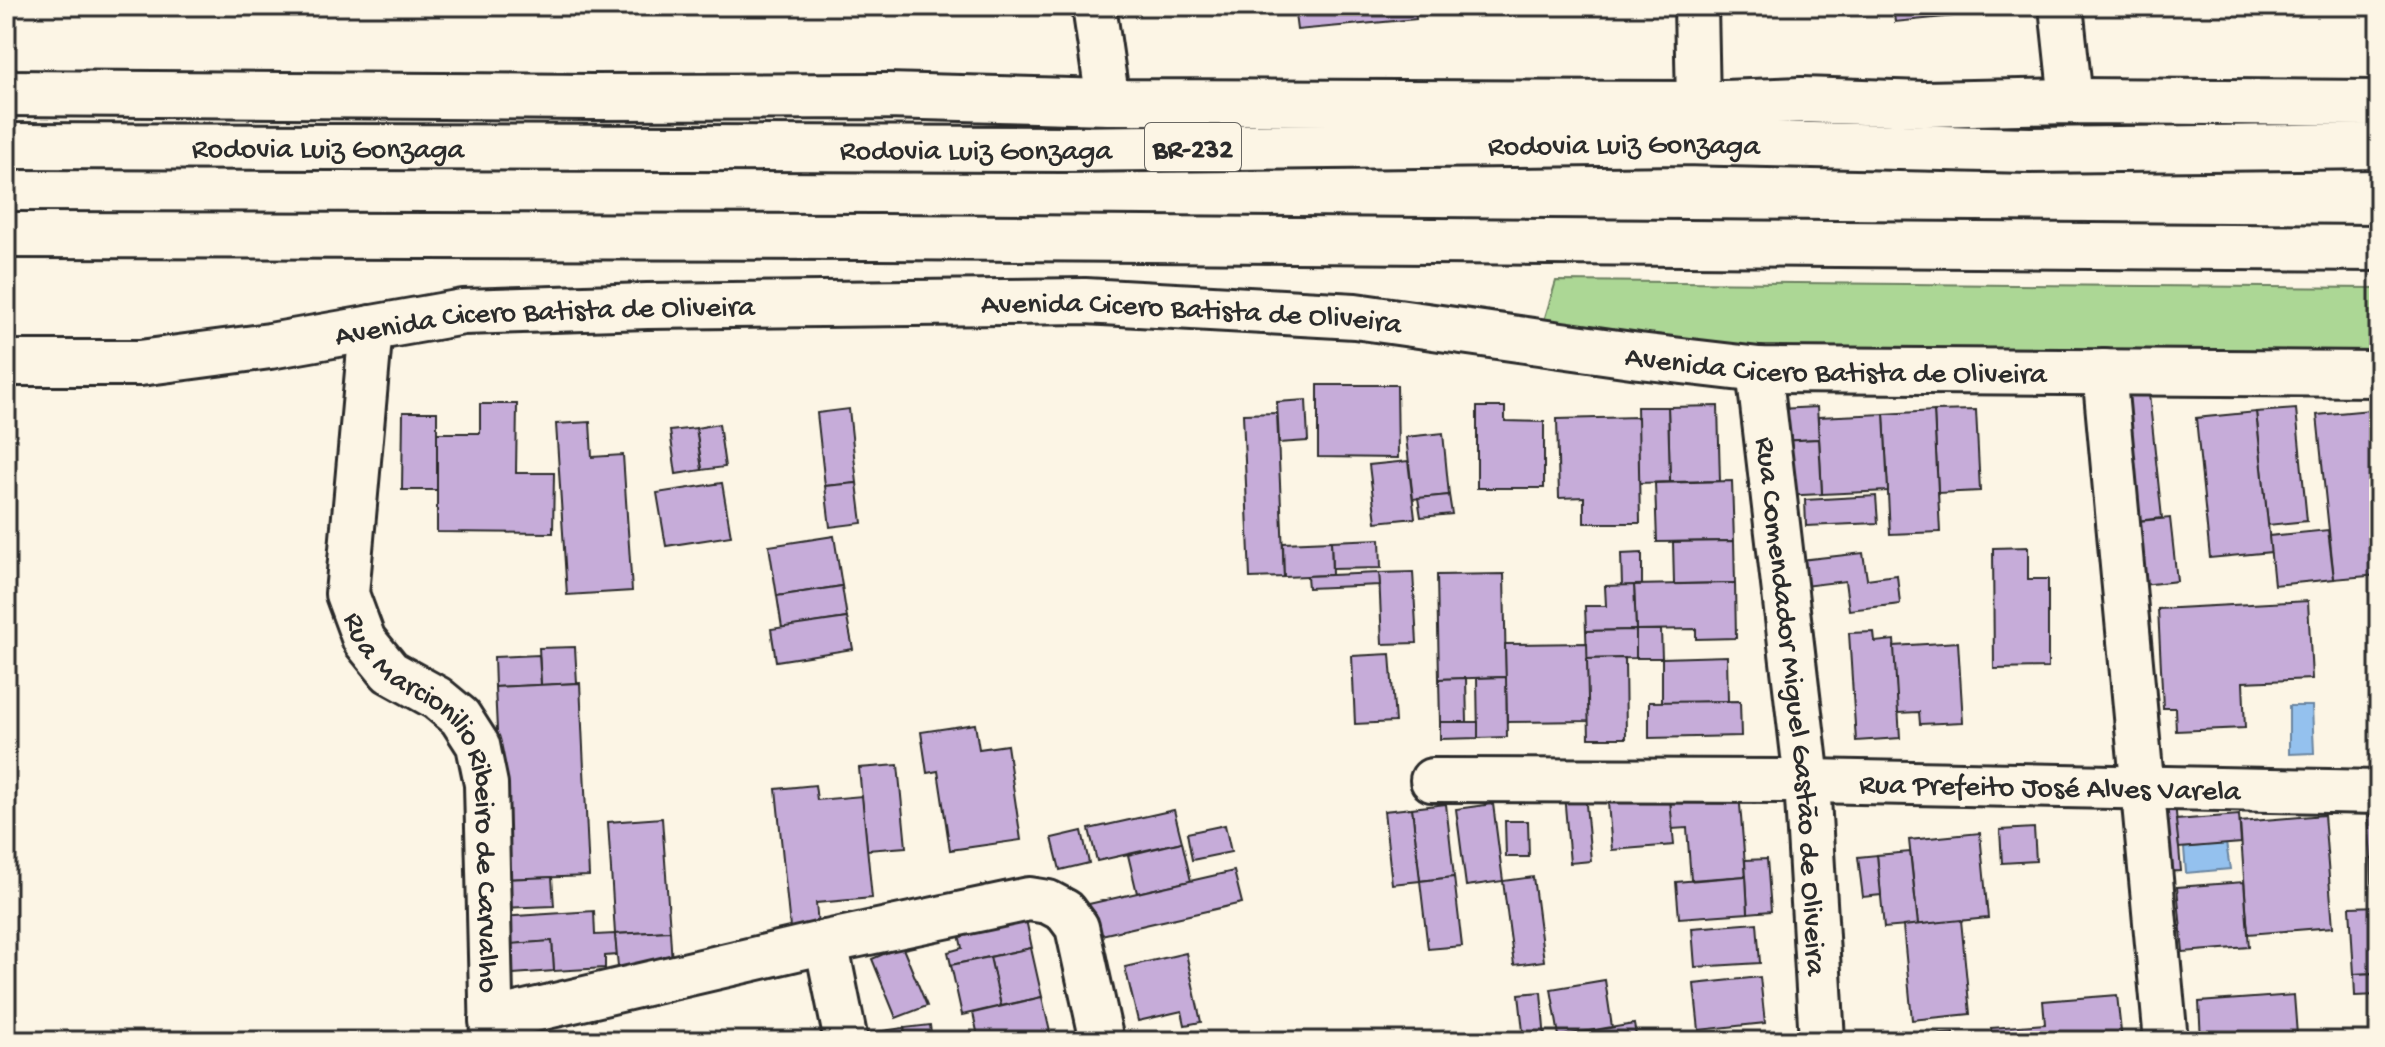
<svg xmlns="http://www.w3.org/2000/svg" width="2385" height="1047" viewBox="0 0 2385 1047" font-family="'Gochi Hand',sans-serif">
<style>
.green{fill:#acd795;stroke:#6c8160;stroke-width:2}
.water{fill:#94c1ee;stroke:#6a85a0;stroke-width:2}
.building{fill:#c6acd9;stroke:#2b2b2b;stroke-width:2}
.lines{fill:none;stroke-linecap:round;stroke-linejoin:round}
.street-casing{stroke:#2b2b2b;stroke-width:48}
.secondary-casing{stroke:#2b2b2b;stroke-width:50}
.highway-casing{stroke:#2b2b2b;stroke-width:50}
.street{stroke:#fcf5e5;stroke-width:42}
.secondary{stroke:#fcf5e5;stroke-width:44}
.highway{stroke:#fcf5e5;stroke-width:44}
.labels{text-anchor:middle;stroke-width:6;stroke-linejoin:round;paint-order:stroke}
.shield{fill:#fcf5e5;stroke:#6a6863;stroke-width:2}
.shield-label{font-size:28px;font-weight:bold;fill:#2b2b2b}
.street-label{font-size:30px;fill:#2b2b2b;stroke:#fcf5e5}
</style>
<rect width="100%" height="100%" fill="#fcf5e5"/>
<filter id="ink" filterUnits="userSpaceOnUse"><feTurbulence type="fractalNoise" baseFrequency=".0125" numOctaves="2"/><feDisplacementMap in="SourceGraphic" scale="16" xChannelSelector="R" yChannelSelector="G"/><feConvolveMatrix kernelMatrix="1 2 1 2 8 2 1 2 1" color-interpolation-filters="sRGB"/></filter>
<g filter="url(#ink)">
<!-- green -->
<path class="green" d="M1556 281 2379 288V353L1536 347Z"/>
<!-- water -->
<g class="water">
<path d="M2289 706H2312L2314 753 2289 754Z"/>
<path d="M2226 843 2230 869 2186 873 2184 848Z"/>
</g>
<!-- building -->
<g class="building">
<path d="M1294 6H1415L1416 19 1297 30Z"/>
<path d="M1893 6H1993L1994 12 1895 22Z"/>
<path d="M1318 385H1397L1398 458 1318 457Z"/>
<path d="M2149 394 2162 518 2128 522 2114 397Z"/>
<path d="M1306 400 1308 441 1279 443 1277 402Z"/>
<path d="M480 404H517L516 473H554L553 533 437 532V433H480Z"/>
<path d="M1718 406 1720 481 1670 482 1668 407Z"/>
<path d="M1477 407H1505V421L1544 422V488H1477Z"/>
<path d="M1637 407H1668L1670 482 1639 483Z"/>
<path d="M1817 407 1819 439 1779 441 1778 409Z"/>
<path d="M849 409 857 483 825 486 817 413Z"/>
<path d="M2296 409 2307 521 2268 525 2256 412Z"/>
<path d="M1976 410 1980 491 1938 493 1934 411Z"/>
<path d="M2370 410 2379 500V575L2334 579 2317 415Z"/>
<path d="M1934 411 1940 532 1890 534 1884 414Z"/>
<path d="M403 412H437V490H402Z"/>
<path d="M2256 412 2271 552 2210 558 2196 418Z"/>
<path d="M1277 413 1284 577 1250 578 1243 414Z"/>
<path d="M1884 414 1888 491 1822 494 1818 417Z"/>
<path d="M1638 417 1640 523H1584V497L1559 498 1557 419Z"/>
<path d="M590 422 592 457 623 455 632 591 567 595 556 424Z"/>
<path d="M719 424 725 467 702 470 696 428Z"/>
<path d="M696 428 702 470 676 474 670 431Z"/>
<path d="M1443 433 1449 495 1413 499 1406 437Z"/>
<path d="M1819 439 1822 494 1782 496 1779 441Z"/>
<path d="M1408 461 1415 518 1376 522 1369 465Z"/>
<path d="M1732 481 1734 541 1657 542 1655 483Z"/>
<path d="M722 483 731 536 666 546 657 493Z"/>
<path d="M857 483 862 523 830 527 825 486Z"/>
<path d="M1449 495 1452 514 1421 517 1418 498Z"/>
<path d="M1876 496 1878 523 1806 526 1805 500Z"/>
<path d="M2170 518 2177 581 2134 586 2128 522Z"/>
<path d="M2328 530 2334 579 2274 585 2269 536Z"/>
<path d="M834 536 842 586 777 596 769 546Z"/>
<path d="M1380 539 1381 568 1332 569 1331 541Z"/>
<path d="M1331 541 1332 575 1284 577 1283 543Z"/>
<path d="M1734 541 1735 583 1674 584 1673 542Z"/>
<path d="M2028 547V579H2048V668L1994 669 1993 548Z"/>
<path d="M1642 553V585L1622 586 1621 554Z"/>
<path d="M1863 553 1867 579 1897 575 1900 604 1849 610 1845 581 1804 586 1801 560Z"/>
<path d="M1413 572 1417 643 1382 644 1379 573Z"/>
<path d="M1379 573 1380 585 1308 588 1307 576Z"/>
<path d="M1504 574 1506 677 1439 679 1437 575Z"/>
<path d="M1735 583 1736 638 1696 639V629L1636 630 1634 585Z"/>
<path d="M1634 585 1636 630 1586 631 1585 606H1606L1605 586Z"/>
<path d="M842 586 847 618 782 628 777 596Z"/>
<path d="M2308 601 2312 679 2243 682 2245 728 2176 731 2175 708H2163L2158 609Z"/>
<path d="M847 618 853 649 776 661 771 629Z"/>
<path d="M1636 630V658L1587 659 1586 631Z"/>
<path d="M1636 630H1661L1662 658H1636Z"/>
<path d="M1874 632 1875 642 1894 640 1900 738 1856 741 1849 633Z"/>
<path d="M1958 642 1963 722 1920 724 1919 712 1898 713 1894 646Z"/>
<path d="M1587 643 1589 721 1507 722 1505 644Z"/>
<path d="M575 647 577 683 541 685 539 648Z"/>
<path d="M1390 654 1395 722 1355 724 1352 656Z"/>
<path d="M539 655 541 685 495 687 494 657Z"/>
<path d="M1727 656 1728 701 1662 703V658Z"/>
<path d="M1625 658 1626 738H1589L1587 659Z"/>
<path d="M1506 677 1507 737 1478 738 1477 678Z"/>
<path d="M1466 678 1467 722H1440L1439 679Z"/>
<path d="M2377 679H2379V720H2376Z"/>
<path d="M580 683 589 876 504 879 495 687Z"/>
<path d="M1740 701 1741 736 1649 738V702Z"/>
<path d="M1440 722H1478V738L1440 739Z"/>
<path d="M975 724 979 749 1007 745 1021 840 950 850 938 771 927 773 921 732Z"/>
<path d="M898 765 906 847 867 850 859 768Z"/>
<path d="M815 785 817 800 862 796 872 898 816 903 818 925 790 928 776 789Z"/>
<path d="M1585 793 1591 861 1570 863 1564 794Z"/>
<path d="M1739 793 1746 876 1691 880 1687 828 1672 829 1670 799Z"/>
<path d="M1670 799 1674 845 1612 850 1608 803Z"/>
<path d="M2175 801 2181 871 2162 872 2156 803Z"/>
<path d="M1446 804 1454 877 1420 881 1412 808Z"/>
<path d="M1493 804 1503 881 1466 886 1456 809Z"/>
<path d="M1412 808 1420 881 1392 884 1384 811Z"/>
<path d="M1174 810 1182 842 1097 861 1089 829Z"/>
<path d="M2368 813H2379V859H2371Z"/>
<path d="M2239 815 2241 843 2179 848 2176 820Z"/>
<path d="M2324 815 2333 927 2248 934 2240 822Z"/>
<path d="M662 818 670 931 615 934 608 822Z"/>
<path d="M1505 821H1528L1529 857H1506Z"/>
<path d="M1225 825 1231 852 1192 860 1187 833Z"/>
<path d="M2034 828 2036 861 2002 863 2000 830Z"/>
<path d="M1082 831 1089 863 1060 870 1052 838Z"/>
<path d="M1980 833 1988 918 1918 925 1909 840Z"/>
<path d="M1182 842 1191 881 1137 893 1128 855Z"/>
<path d="M1910 852 1918 925 1884 928 1877 855Z"/>
<path d="M1877 855 1881 895 1863 897 1858 857Z"/>
<path d="M1767 859 1771 911 1748 913 1745 860Z"/>
<path d="M2371 859H2379V901H2373Z"/>
<path d="M1234 871 1242 903 1088 938 1080 906Z"/>
<path d="M1746 876 1748 913 1679 918 1676 882Z"/>
<path d="M552 877 554 906 498 908 504 879Z"/>
<path d="M1454 877 1462 946 1428 949 1420 881Z"/>
<path d="M1533 877 1544 961 1514 965 1503 881Z"/>
<path d="M2244 882 2249 947 2183 952 2177 887Z"/>
<path d="M2379 906V973L2354 974 2350 907Z"/>
<path d="M1024 910 1032 948 951 965 948 952 962 948 957 925Z"/>
<path d="M594 911 595 935 615 934 617 955 605 956V968L554 971 552 941 502 945 500 917Z"/>
<path d="M1961 920 1970 1014 1912 1020 1903 926Z"/>
<path d="M1757 923 1760 963 1695 967 1692 928Z"/>
<path d="M670 931 672 964 618 967 615 934Z"/>
<path d="M552 941 554 971 498 975 496 945Z"/>
<path d="M902 946 927 1006 896 1018 872 959Z"/>
<path d="M1031 948 1042 997 1001 1006 990 957Z"/>
<path d="M1186 953 1201 1022 1185 1025 1182 1011 1138 1021 1125 967Z"/>
<path d="M990 957 1001 1006 962 1015 951 965Z"/>
<path d="M2379 973V995L2355 996 2354 974Z"/>
<path d="M1760 977 1765 1023 1699 1030 1694 984Z"/>
<path d="M1605 980 1612 1027 1559 1036 1551 989Z"/>
<path d="M1541 992 1545 1041H1524L1519 994Z"/>
<path d="M2117 995 2122 1041H1992L1991 1028 2045 1024 2043 1001Z"/>
<path d="M2294 995 2297 1035 2201 1041 2199 1002Z"/>
<path d="M1042 997 1050 1032 1010 1041H979L973 1013Z"/>
<path d="M1634 1024 1637 1041H1581L1580 1033Z"/>
<path d="M930 1025 932 1041H906L904 1028Z"/>
<path d="M904 1028 906 1041H855L854 1035Z"/>
<path d="M1953 1033V1041H1861Z"/>
</g>
<g class="lines">
<!-- street casing -->
<g class="street-casing">
<g id="street">
<path d="M1094 6 1108 102"/>
<path d="M1696 6 1698 104"/>
<path d="M2061 6 2071 101"/>
<path id="s1" d="M371 327 347 594 364 640 390 672 437 698 460 717 478 745 486 784 492 1041"/>
<path d="M2104 371 2166 1041"/>
<path id="s2" d="M1432 780 1807 781 2379 792"/>
<path d="M826 942 846 1041"/>
<path d="M491 1020 826 942 1029 899 1048 902 1065 911 1077 927 1102 1041"/>
</g>
</g>
<!-- secondary casing -->
<g class="secondary-casing">
<g id="secondary">
<path d="M6 93 592 97 886 96 1108 102 1698 104 1801 100 1925 104 2071 101 2379 103"/>
<path id="s3" d="M6 363H140L270 346 463 312 647 306 1085 301 1355 316 1639 356 1759 370 2379 374"/>
<path id="s4" d="M1759 370 1807 781 1822 1041"/>
</g>
</g>
<!-- highway casing -->
<g class="highway-casing">
<g id="highway">
<path id="s5" d="M6 146 1064 149 1682 142 2030 150 2379 146"/>
<path d="M6 235 879 237 2379 248"/>
</g>
</g>
<!-- street -->
<use href="#street" class="street"/>
<!-- secondary -->
<use href="#secondary" class="secondary"/>
<!-- highway -->
<use href="#highway" class="highway"/>
</g>
</g>
<g class="labels">
<!-- shield labels -->
<rect class="shield" x="1145" y="123" width="96" height="48" rx="6"/>
<g class="shield-label">
<text x="1193" y="157">BR-232</text>
</g>
<!-- street labels -->
<g class="street-label">
<text dy="10" stroke="none"><textPath href="#s5" startOffset="1618">Rodovia Luiz Gonzaga</textPath></text>
<text dy="10" stroke="none"><textPath href="#s5" startOffset="322">Rodovia Luiz Gonzaga</textPath></text>
<text dy="10" stroke="none"><textPath href="#s5" startOffset="970">Rodovia Luiz Gonzaga</textPath></text>
<text dy="10" stroke="none"><textPath href="#s3" startOffset="1190">Avenida Cicero Batista de Oliveira</textPath></text>
<text dy="10" stroke="none"><textPath href="#s3" startOffset="542">Avenida Cicero Batista de Oliveira</textPath></text>
<text dy="10" stroke="none"><textPath href="#s3" startOffset="1838">Avenida Cicero Batista de Oliveira</textPath></text>
<text dy="10" stroke="none"><textPath href="#s4" startOffset="338">Rua Comendador Miguel Gastão de Oliveira</textPath></text>
<text dy="10" stroke="none"><textPath href="#s2" startOffset="618">Rua Prefeito José Alves Varela</textPath></text>
<text dy="10" stroke="none"><textPath href="#s1" startOffset="506">Rua Marcionilio Ribeiro de Carvalho</textPath></text>
</g>
</g>
<!-- margin -->
<rect width="2385" height="1047" fill="none" stroke="#fcf5e5" stroke-width="32"/>
<rect x="16" y="16" width="2353" height="1015" fill="none" stroke="#2b2b2b" stroke-width="3" filter="url(#ink)"/>
</svg>
